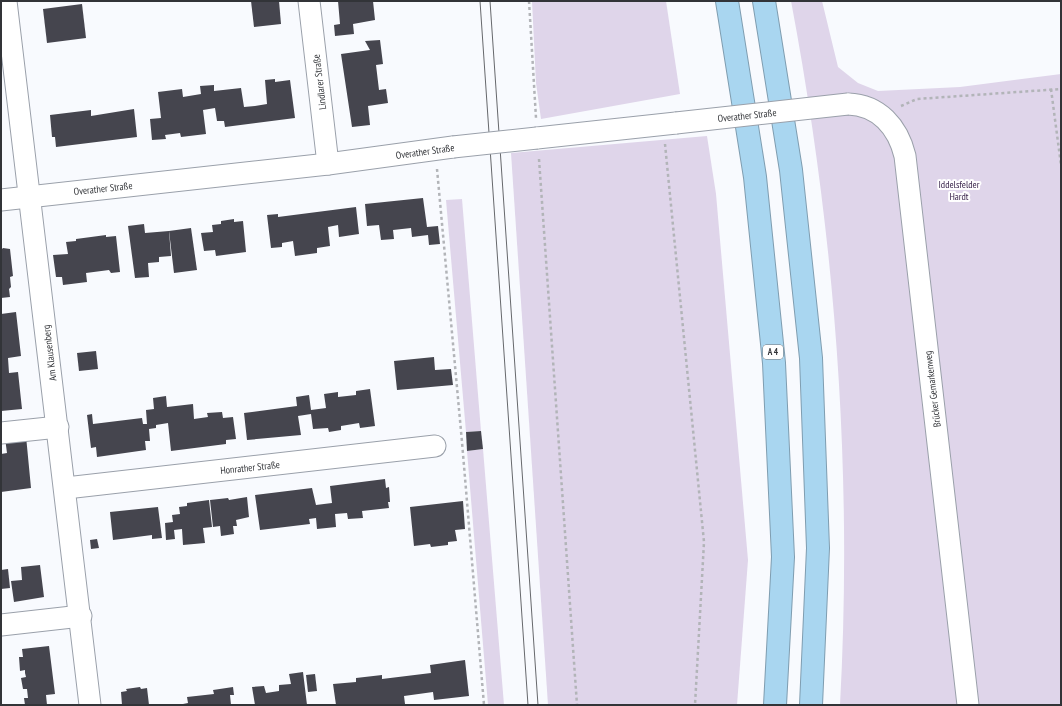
<svg xmlns="http://www.w3.org/2000/svg" width="1062" height="706" viewBox="0 0 1062 706" font-family="'PT Sans Narrow',sans-serif">
<style>
.green{fill:#dfd5ea}
.building{fill:#45454e}
.lines{fill:none;stroke-linecap:round;stroke-linejoin:round}
.street-casing{stroke:#9aa0aa;stroke-width:23}
.highway-casing{stroke:#7f9db0;stroke-width:24}
.path{stroke:#b2b4b8;stroke-width:2.5;stroke-dasharray:3 3;stroke-linecap:butt}
.street{stroke:#fff;stroke-width:21}
.highway{stroke:#a9d6f0;stroke-width:22}
.tram{stroke:#66686c;stroke-width:1}
.street-bridge-casing{stroke:#9aa0aa;stroke-width:23;stroke-linecap:butt}
.street-bridge{stroke:#fff;stroke-width:21}
.labels{text-anchor:middle;stroke-width:4;stroke-linejoin:round;paint-order:stroke}
.shield{fill:#fff;stroke:#707174;stroke-width:1}
.shield-label{font-size:9px;font-weight:bold;fill:#323438}
.street-label{font-size:10px;fill:#323438;stroke:#fff}
.park-label{font-size:10px;fill:#3a254c;stroke:#fff}
</style>
<rect width="100%" height="100%" fill="#f8fafe"/>
<!-- green -->
<g class="green">
<path d="M532 1H666L680 94 541 119 536 83Z"/>
<path d="M791 1H822L838 67 858 83 878 91 960 87 1061 74V705H840C853 469 835 234 791 1Z"/>
<path d="M707 136 716 194 748 560 737 705H548L511 153Z"/>
<path d="M462 199 481 431 466 432 446 200Z"/>
<path d="M483 449 504 705H488L467 451Z"/>
</g>
<!-- building -->
<g class="building">
<path d="M251 1H279L281 24 254 27Z"/>
<path d="M338 1H373L375 20 353 24 354 34 335 36 334 25 340 24Z"/>
<path d="M82 4 86 38 47 43 43 9Z"/>
<path d="M380 40 383 64 376 65 379 90 386 89 388 103 368 106 370 125 352 127 341 54 370 50 365 41Z"/>
<path d="M275 79V82L290 80 295 118 225 127 224 121H217L215 108 203 110 206 134 181 137 180 133 165 135 166 139 152 140 150 119 161 118 158 92 182 89 183 97 201 94 200 86 214 85V91L241 88 244 107 255 106 267 104 265 80Z"/>
<path d="M134 109 137 137 56 147 55 137H52L50 115 91 110V116Z"/>
<path d="M423 198 427 227 438 226 440 244 429 245 428 235 412 237 411 228 393 230 394 239 381 240 379 225 367 226 365 204Z"/>
<path d="M356 207 359 234 339 237 338 225 328 227 330 246 317 248V253L295 256 293 241 282 243V247L271 248 267 215 278 214V217Z"/>
<path d="M234 219V222L243 221 246 252 216 256 215 250 204 251 201 233 213 232 212 225 221 224V221Z"/>
<path d="M144 224 145 233 169 231 171 256 159 257V262L148 263 149 277 135 278 128 226Z"/>
<path d="M191 228 197 270 174 273 169 231Z"/>
<path d="M106 235V237L116 236 120 272 111 273 109 270 86 273 87 282 63 285 62 277H56L53 255 68 254 66 242 76 241V239Z"/>
<path d="M3 248 10 249 13 276 10 277 11 287 9 289 10 297 1 298V250Z"/>
<path d="M16 312 21 356 8 358 9 373 18 372 22 409 1 411V314Z"/>
<path d="M96 351 98 369 79 371 77 353Z"/>
<path d="M434 357 435 370 451 369 453 385 397 390 394 361Z"/>
<path d="M370 389 375 426 360 428 359 423 341 426V430L329 432 328 428 313 429 311 414 298 416 301 435 247 440 244 413 297 406 296 397 309 395 311 410 326 408 324 394 338 392V397L356 395V391Z"/>
<path d="M166 396 167 407 193 404 194 419 208 417 207 413 222 412 223 418 233 417 236 439 226 440V444L171 451 168 423 156 425V428L149 429 150 441H145L146 450 97 457 96 447 91 448 87 415 92 414 93 424 142 418 143 424H147L146 410 154 409 153 398Z"/>
<path d="M481 431 483 449 467 451 466 432Z"/>
<path d="M26 436 31 488 1 492V454L7 453 5 438Z"/>
<path d="M385 479 386 488 389 487 390 502H388L389 508 362 511 363 518 348 519 347 513 335 514 336 527 317 529 316 518 309 519 310 524 260 530 255 495 312 488 316 505 332 503 330 486Z"/>
<path d="M247 497 249 517 236 520 237 526H233L234 534 221 536 220 526 213 527 210 500 228 498 229 500Z"/>
<path d="M209 500 212 527 203 528 205 543 183 545 182 529 174 530 175 539 166 540 165 523 173 522 172 515 180 514 179 507 187 506V503Z"/>
<path d="M463 501 465 529 455 530 457 541 448 542V545L431 547 430 544 414 546 410 507Z"/>
<path d="M158 507 162 538 152 539V535L113 540 110 512Z"/>
<path d="M97 539 99 548 91 549 90 540Z"/>
<path d="M40 565 44 597 14 602 11 581 22 580 21 567Z"/>
<path d="M8 569 10 588 1 589V570Z"/>
<path d="M49 646 55 694 46 695 47 705H25L24 698H28L27 689H23L21 678 26 677 25 673V670L20 671 19 657H23L22 649Z"/>
<path d="M465 660 469 696 434 700 433 692 404 696 405 704 404 705H336L333 684 356 682V678L382 675V679L431 673 430 665Z"/>
<path d="M303 672 307 705H255L252 687 264 686 266 693 279 691V685L291 684 289 674Z"/>
<path d="M315 674 317 691 308 692 306 675Z"/>
<path d="M140 687 141 689 147 688 149 705H122L121 692 127 691 126 689Z"/>
<path d="M233 687 234 695H230L231 705H178L188 703 187 697 214 694 213 690Z"/>
</g>
<g class="lines">
<!-- street casing -->
<g class="street-casing">
<g id="street">
<path d="M6 1 90 705"/>
<path d="M309 1 328 164"/>
<path d="M848 104C879 105 898 127 905 156L968 705"/>
<path d="M537 138 676 123"/>
<path d="M1 200 328 164 453 147"/>
<path d="M1 433 58 427"/>
<path d="M66 488 435 446"/>
<path d="M1 625 81 616"/>
</g>
</g>
<!-- highway casing -->
<g class="highway-casing">
<g id="highway">
<path d="M727 1 755 177 774 363 783 557 775 705"/>
<path d="M764 1 791 170 811 358 818 548 811 705"/>
</g>
</g>
<!-- path -->
<g class="path">
<path d="M529 1 536 118"/>
<path d="M1051 89 1061 165"/>
<path d="M901 106 917 99 1061 89"/>
<path d="M665 144 704 542 695 705"/>
<path d="M539 159 577 705"/>
<path d="M437 169 462 442 484 705"/>
</g>
<!-- street -->
<use href="#street" class="street"/>
<!-- highway -->
<use href="#highway" class="highway"/>
<!-- tram -->
<g class="tram">
<path d="M480 1 528 705"/>
<path d="M490 1 538 705"/>
</g>
<!-- street-bridge casing -->
<g class="street-bridge-casing">
<g id="street-bridge">
<path d="M676 123 848 104"/>
<path d="M453 147 537 138"/>
</g>
</g>
<!-- street-bridge -->
<use href="#street-bridge" class="street-bridge"/>
</g>
<g class="labels">
<!-- shield labels -->
<rect class="shield" x="763" y="345" width="20" height="14" rx="3"/>
<g class="shield-label">
<text x="773" y="355">A 4</text>
</g>
<!-- street labels -->
<g class="street-label">
<text transform="translate(319 82) rotate(-97)" y="4">Lindlarer Straße</text>
<text transform="translate(747 115) rotate(-6)" y="4">Overather Straße</text>
<text transform="translate(425 151) rotate(-8)" y="4">Overather Straße</text>
<text transform="translate(103 188) rotate(-6)" y="4">Overather Straße</text>
<text transform="translate(49 353) rotate(-97)" y="4">Am Klausenberg</text>
<text transform="translate(932 389) rotate(-97)" y="4">Brücker Gemarkenweg</text>
<text transform="translate(250 467) rotate(-6)" y="4">Honrather Straße</text>
</g>
<!-- park labels -->
<g class="park-label">
<text x="959" y="188">Iddelsfelder<tspan x="959" dy="12">Hardt</tspan></text>
</g>
</g>
<!-- border -->
<rect width="1062" height="706" fill="none" stroke="#323438" stroke-width="4"/>
</svg>
